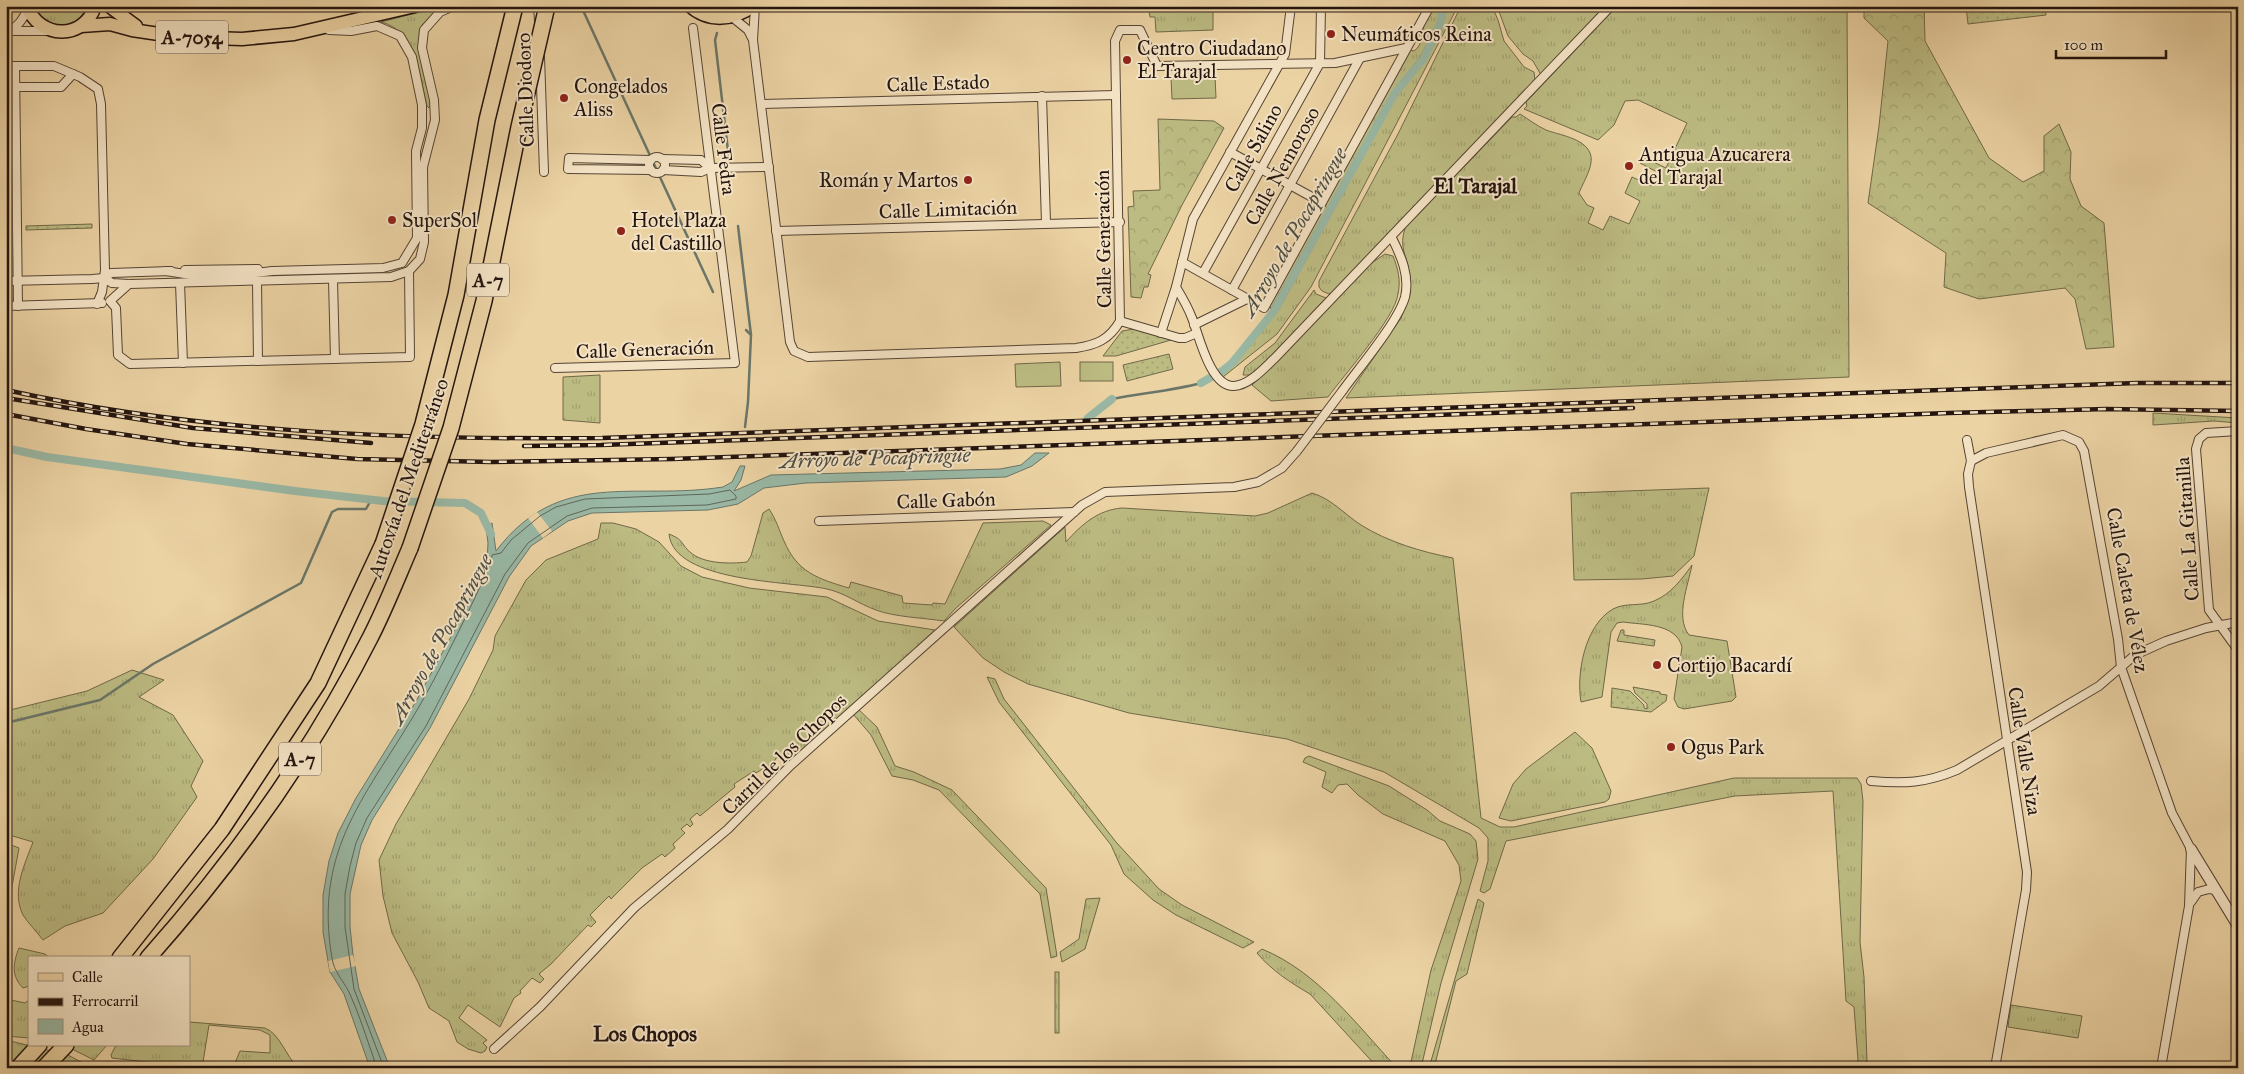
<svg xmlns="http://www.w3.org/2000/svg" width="2244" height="1074" viewBox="0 0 2244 1074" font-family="'IM FELL Great Primer',serif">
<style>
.grass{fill:url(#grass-tufts);stroke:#706848}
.forest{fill:url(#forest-crowns);stroke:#706848}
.garden{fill:url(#garden-dots);stroke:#706848}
.pitch{fill:#bcbb82;stroke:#706848}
.water{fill:#99b8a5;stroke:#6a7669}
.pier{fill:#ecd3a4}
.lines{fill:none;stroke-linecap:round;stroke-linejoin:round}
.shore{stroke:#5e665a;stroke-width:1}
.stream{stroke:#6a7669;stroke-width:2.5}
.canal{stroke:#99b8a5;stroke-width:8}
.minor-casing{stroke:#554434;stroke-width:10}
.tertiary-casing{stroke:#554434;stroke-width:12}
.primary-casing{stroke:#23140e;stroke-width:15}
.motorway-casing{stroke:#23140e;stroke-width:18}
.minor{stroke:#f3e2c4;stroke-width:8}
.tertiary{stroke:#f3e2c4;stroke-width:10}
.primary{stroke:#ecd3a4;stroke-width:12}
.motorway{stroke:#ecd3a4;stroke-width:15}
.rail-casing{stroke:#23140e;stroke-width:4.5}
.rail{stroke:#f3e2c4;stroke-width:2.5;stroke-dasharray:8;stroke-linecap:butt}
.minor-bridge-casing{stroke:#554434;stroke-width:10;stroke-linecap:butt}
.motorway-bridge-casing{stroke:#23140e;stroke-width:18;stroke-linecap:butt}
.minor-bridge{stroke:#f3e2c4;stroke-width:8}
.motorway-bridge{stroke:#ecd3a4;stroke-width:15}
.poi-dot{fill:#8f2418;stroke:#f3e2c4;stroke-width:2}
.labels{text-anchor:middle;stroke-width:4;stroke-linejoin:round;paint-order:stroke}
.shield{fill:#f3e2c4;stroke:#615245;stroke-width:1}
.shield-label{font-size:19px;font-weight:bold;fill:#23140e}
.poi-label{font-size:20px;fill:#23140e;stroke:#f3e2c4;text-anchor:start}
.street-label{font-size:20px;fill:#23140e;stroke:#f3e2c4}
.neighbourhood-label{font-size:21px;font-weight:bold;fill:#23140e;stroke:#f3e2c4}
.water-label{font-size:21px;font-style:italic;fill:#4c4d43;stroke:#f3e2c4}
</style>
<defs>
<pattern id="grass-tufts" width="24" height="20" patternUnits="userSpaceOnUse" patternTransform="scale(1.25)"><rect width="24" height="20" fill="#bcbb82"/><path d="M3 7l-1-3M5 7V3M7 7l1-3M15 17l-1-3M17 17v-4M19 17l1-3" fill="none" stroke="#a1a06f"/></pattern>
<pattern id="forest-crowns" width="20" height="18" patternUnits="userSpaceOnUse" patternTransform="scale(1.25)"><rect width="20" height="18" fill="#bcbb82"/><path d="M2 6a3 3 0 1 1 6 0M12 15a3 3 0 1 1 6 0" fill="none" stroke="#a1a06f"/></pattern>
<pattern id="garden-dots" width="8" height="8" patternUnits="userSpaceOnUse" patternTransform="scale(1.25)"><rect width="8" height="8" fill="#bcbb82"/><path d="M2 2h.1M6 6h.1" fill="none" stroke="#a1a06f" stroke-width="1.8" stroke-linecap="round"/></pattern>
</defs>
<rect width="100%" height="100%" fill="#ecd3a4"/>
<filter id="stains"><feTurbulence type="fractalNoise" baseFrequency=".004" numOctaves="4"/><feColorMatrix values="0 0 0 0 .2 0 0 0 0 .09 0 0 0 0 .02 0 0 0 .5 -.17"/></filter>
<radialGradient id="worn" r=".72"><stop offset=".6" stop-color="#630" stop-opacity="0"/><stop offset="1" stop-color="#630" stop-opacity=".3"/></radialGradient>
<!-- grass -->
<g class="grass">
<path d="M34 6H87C76 33 47 30 34 6Z"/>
<path d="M1127 6H1218L1219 8H1213V30L1156 32 1155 17H1150L1149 11H1128Z"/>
<path d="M1435 6H1441L1437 23 1421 56 1393 91 1271 309 1269 305 1409 50 1414 51C1423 44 1420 39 1423 29 1425 21 1431 13 1435 6Z"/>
<path d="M1447 6H1458L1311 287 1277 334 1223 377 1221 375 1235 363 1279 309 1397 95 1426 58 1445 17Z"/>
<path d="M1461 6H1492L1498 20 1504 41 1524 67 1534 72 1535 81 1333 292 1329 294 1322 291 1319 287V281L1398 134Z"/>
<path d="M1497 6H1607L1541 75 1533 61 1523 54 1508 36Z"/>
<path d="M1617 6H1847L1849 377 1346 398 1401 318C1407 303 1412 288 1409 271 1406 253 1399 248 1405 228L1512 117H1516L1520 114C1528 119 1537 126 1546 130 1559 135 1584 138 1590 153 1595 165 1583 182 1579 193L1587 205 1594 208 1588 223 1603 230 1610 216 1629 224 1640 201 1625 193 1632 177 1652 186 1659 173 1640 163 1643 157 1666 168 1687 123 1638 100 1625 101 1614 125 1598 140 1524 109 1527 106 1526 102Z"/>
<path d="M439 7 422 25 418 47 431 105 429 108 427 106C419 76 417 31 381 22Z"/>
<path d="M1385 254 1393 256C1398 269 1401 280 1398 294 1395 318 1344 375 1328 397L1271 401 1252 385 1370 264Z"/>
<path d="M1314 290 1316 294 1326 298 1261 367 1249 375H1243L1245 367 1275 343Z"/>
<path d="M600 375V423L563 420V377Z"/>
<path d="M2153 413 2238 418V423L2214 421 2153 425Z"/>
<path d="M1709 488 1694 556 1673 576 1642 579 1574 580 1571 493Z"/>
<path d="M1312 493C1332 499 1344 514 1361 525 1388 542 1422 552 1453 558L1481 818 1500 827H1514L1734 778H1857L1861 784 1863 801 1860 942 1864 977 1867 1061 1865 1068H1856L1858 1060 1854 1007 1846 1001 1833 791 1735 796 1506 841 1490 889 1484 893 1480 891 1488 861V838L1479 828 1384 772 1287 739 1129 713 1028 684 1004 672 983 658 954 627 1065 527 1066 542C1082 524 1098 510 1122 508L1255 516 1268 513Z"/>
<path d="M769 509C776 519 779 530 784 541 797 572 818 579 849 588L851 582 902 596 903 603 932 605 933 603 945 604 983 523 1043 521 1051 525 956 608 944 621C925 618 894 617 876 610 859 604 845 593 827 589 791 581 674 583 669 534 684 540 680 543 690 552 703 564 730 564 747 562L751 556 763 513Z"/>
<path d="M601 523H613L636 529 659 542 681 566 702 577 749 588 827 597 878 621 935 630 794 758 783 756 776 758 774 762 756 773 754 771 734 784 735 787 700 816 697 813 690 819 693 824 690 827 687 824 681 829 685 833 673 844 675 848 665 857 662 854 642 868 611 899 609 896 590 915 596 922 591 927 588 925 551 964 539 974 544 979 540 983 532 978 520 991 521 993 514 998 500 1027 468 1005 459 1018 487 1040 483 1043 487 1047 485 1051 481 1053 468 1049 457 1042 449 1021 429 1008 418 982 392 933 383 896 379 860 396 824 469 699 493 650 495 636 526 580 546 560 598 539Z"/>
<path d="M1692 565C1688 586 1675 617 1689 635L1727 641 1736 697 1732 701 1684 709 1678 707 1674 699 1682 647C1676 623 1643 625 1623 622L1617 623 1611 632 1602 697 1581 702C1576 673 1585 625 1613 609 1626 602 1641 607 1654 601 1671 594 1682 579 1692 565Z"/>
<path d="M132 670 164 680 139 697 173 715 203 761 191 786 197 797 153 859 103 913 65 926 43 940C37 932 28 923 23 915 11 891 25 864 33 842L6 834V711L87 691Z"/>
<path d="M987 677 995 679 1004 699 1116 842 1159 889 1182 905 1254 942 1243 948 1176 915 1153 900 1124 874 1111 845 999 702Z"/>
<path d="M858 709 877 727 895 766 914 772 952 790 1046 888 1057 956 1051 958 1040 894 939 790 913 780 892 776 871 735 853 714Z"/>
<path d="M1575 732 1592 748 1611 791 1609 799 1605 802 1511 821 1499 818 1513 784 1526 769Z"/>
<path d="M1309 756 1389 786 1427 810 1440 821 1470 834 1476 841 1478 859 1441 983 1421 1068H1378L1310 994C1291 983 1271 970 1257 953L1262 949C1318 972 1356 1024 1396 1067L1411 1062 1431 970 1461 881 1459 865 1445 841 1383 814 1358 795 1347 784 1338 785 1332 793 1322 787 1326 772 1303 762 1305 758Z"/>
<path d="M6 843 19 848 11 892 6 881Z"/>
<path d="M6 898 11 908 9 960 10 988H6Z"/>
<path d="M1100 898 1085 949 1062 962 1060 952 1079 939 1086 899Z"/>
<path d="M1478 899 1484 903 1467 974 1456 981 1434 1068H1429Z"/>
<path d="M19 948 45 954 50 958H29V986L23 988C11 976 13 963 19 948Z"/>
<rect x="1055" y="972" width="4" height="61"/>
<path d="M6 999 25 1003 29 1000V1038L6 1036Z"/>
<path d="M2011 1005 2082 1016 2078 1038 2008 1027Z"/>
<path d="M189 1022 265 1028C280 1034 286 1056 298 1068H233L240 1051 270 1053V1035L260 1030 209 1025 202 1068H174L172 1065 112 1058 111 1055 115 1047 119 1045H189Z"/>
<path d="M6 1040 68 1055 92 1068 108 1062 152 1068H6Z"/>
<path d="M50 1045H107L94 1060 72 1049Z"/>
</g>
<!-- forest -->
<g class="forest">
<path d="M1864 6H1924L1925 41 1989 158 2023 182 2044 171V136L2059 124 2071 152 2070 179 2081 206 2104 223 2114 347 2086 349 2075 299 2065 288 1979 299 1944 287 1946 253 1868 203 1879 126 1888 41 1864 18Z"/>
<path d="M1158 119 1214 121 1224 128 1182 205 1148 274 1151 275 1148 287H1144L1141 298 1131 297 1128 207 1134 206 1133 191 1160 190Z"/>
</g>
<!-- garden -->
<g class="garden">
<path d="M1966 6H2045L2046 15 1968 24Z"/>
<path d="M92 224V228L26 230V226Z"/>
<path d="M1134 329 1171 340 1116 356H1103L1122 331Z"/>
<path d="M1169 354 1173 369 1127 381 1123 365Z"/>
<path d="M1621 630H1624V635L1655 640 1654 646 1617 641Z"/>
<path d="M1633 687 1660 692V694L1667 695 1666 701 1651 712 1611 707 1612 688 1630 691 1644 705V708L1647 709V704L1635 693Z"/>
</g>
<!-- pitch -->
<g class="pitch">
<path d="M1215 76 1216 98 1172 99 1171 78Z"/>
<path d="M1060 362 1061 386 1016 387 1015 364Z"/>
<rect x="1080" y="362" width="33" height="19"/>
</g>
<!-- water -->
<path class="water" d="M1035 453H1049L1032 466 1006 477 806 483 764 488 738 504 708 510 592 513 568 521 531 546 509 577 430 728 372 820 361 845 350 894V927L353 955 359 989 390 1068H370L344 994 330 972 328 961 323 932V895L329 861 338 833 356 798 415 703 461 618 487 561 488 543 486 527 492 523 496 551C560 467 634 501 723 487L732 482 740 466H745L741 480 734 491 771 475 1000 469 1021 465Z"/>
<!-- pier -->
<g class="pier">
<path d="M537 512 552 531 543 538 528 518Z"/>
<path d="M353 955 356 966 330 972 328 961Z"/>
</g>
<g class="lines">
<!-- shore -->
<path class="shore" d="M375 1068 374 1059C366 1037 359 1013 349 992 343 980 334 972 332 958 313 847 368 795 420 705 446 659 469 611 491 563L492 555 501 553 511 540 540 516 556 507 585 499 709 494 730 490 736 496V499L707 505 592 508 567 516 528 543 505 574 426 726 367 818 356 843 350 866 345 894V927L354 989 384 1068"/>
<!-- stream -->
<g class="stream">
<path d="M581 6 713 292"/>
<path d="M717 33 715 40 729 159"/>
<path d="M738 226 751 335"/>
<path d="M1112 399C1141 393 1172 391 1201 383"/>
<path d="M745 427 748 402 751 335 746 330"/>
<path d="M6 723 100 700 153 664 301 583 332 512 338 509H366L371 500"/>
</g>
<!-- canal -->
<g class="canal">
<path d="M1201 383 1222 371 1232 363 1274 311 1395 93 1424 58 1440 24 1444 6"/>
<path d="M1088 418 1112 399"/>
<path d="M6 448 47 457 295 491 383 501 465 503 481 513 491 534"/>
</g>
<!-- minor casing -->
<g class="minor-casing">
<g id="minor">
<path d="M538 6 539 21"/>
<path d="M755 6 753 40 790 342 794 351 808 357 1076 348C1096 345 1109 340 1120 321L1115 41 1120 30H1140L1157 66 1335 63 1406 48"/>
<path d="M1291 6 1285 54 1193 219 1176 287C1182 297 1188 307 1192 318 1199 335 1210 387 1234 386 1250 385 1265 367 1275 358L1611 6"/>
<path d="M732 17 748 30 752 38"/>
<path d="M10 30C19 26 23 18 28 9"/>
<path d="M6 31H49"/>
<path d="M540 57 544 172"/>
<path d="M6 66H54L80 77 98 89 101 104 105 270 102 292 97 304"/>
<path d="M15 66 18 306"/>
<path d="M15 87H61L73 74"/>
<path d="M1042 96 1046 223"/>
<path d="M761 104 1116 95"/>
<path d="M1230 152 1321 202"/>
<circle cx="657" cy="165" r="8"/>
<path d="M662 159 701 160 710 168 701 172 663 170"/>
<path d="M710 168 769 167"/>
<path d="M651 170 568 169 569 158 651 160"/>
<path d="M776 231 1120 222"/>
<path d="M1182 262 1264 308 1430 6"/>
<path d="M185 270 258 269"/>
<path d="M166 271 197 276 224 277 272 271 383 268 402 263 417 238 416 151 422 128V105L412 57 400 36 377 26 351 31 329 30"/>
<path d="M1203 273 1320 63 1321 6"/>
<path d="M104 278 112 283 129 284 391 277 409 271 420 259 424 242 423 167 435 120 434 100 422 48 424 30 440 12 454 6"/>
<path d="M333 280 335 359"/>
<path d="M6 281 92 279 104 278 111 273 171 271"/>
<path d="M257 281 258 361"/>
<path d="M180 283 183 363"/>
<path d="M129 284 110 301 116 308 118 355 130 364 410 357 409 271"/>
<path d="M1232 290 1360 58"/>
<path d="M6 306 102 303"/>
<path d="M1120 321 1179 338H1185L1197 333"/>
<path d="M1194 325 1247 299"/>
<path d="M1161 333 1176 287"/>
<path d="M555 368 735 363 693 28"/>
<path d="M1343 390C1359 368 1398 322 1405 297 1410 276 1401 256 1392 238"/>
<path d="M2238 431 2206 433 2199 439 2196 449 2209 610 2238 650"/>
<path d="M1967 440 1971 461 1968 474 1969 487 2027 872 2026 890 1995 1068"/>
<path d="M1971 461 1986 453 2063 435 2079 442 2084 451 2118 639 2121 667 2172 813 2191 849 2189 906 2161 1068"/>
<path d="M819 521 1074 512"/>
<path d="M1871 781C1904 784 1926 783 1957 770L2099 686 2135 655 2166 641 2206 628 2238 622"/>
<path d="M2191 902 2198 892 2209 889 2216 890"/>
<path d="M494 1049 540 1007 634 908 728 829 790 766 1082 505 1105 492 1234 487 1258 482 1282 468 1297 451"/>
</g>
</g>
<!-- tertiary casing -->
<g class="tertiary-casing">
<path id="tertiary" d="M2191 849 2238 926"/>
</g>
<!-- primary casing -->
<g class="primary-casing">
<g id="primary">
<path d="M27 6C39 39 84 41 95 6"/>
<path d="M109 6 136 26"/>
<path d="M690 6C709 23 734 20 753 6"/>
<path d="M81 26 110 24 132 30 179 37 242 39 294 34 415 6"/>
</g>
</g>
<!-- motorway casing -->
<g class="motorway-casing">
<g id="motorway">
<path d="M120 958 222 829 318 683 383 544"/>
<path d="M148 958C234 861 311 754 370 638 385 609 397 578 410 548"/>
<path d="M18 1068 39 1045"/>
<path d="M44 1068 66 1045"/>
</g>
</g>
<!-- minor -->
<use href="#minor" class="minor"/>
<!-- tertiary -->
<use href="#tertiary" class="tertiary"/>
<!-- primary -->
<use href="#primary" class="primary"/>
<!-- motorway -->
<use href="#motorway" class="motorway"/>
<!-- rail casing -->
<g class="rail-casing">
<g id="rail">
<path d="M6 390C202 433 403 440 602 438L2137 383H2238"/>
<path d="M6 398 193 428 371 443"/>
<path d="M6 414 86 429 187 444 357 459 491 462 672 459 956 449 1949 413 2106 409 2238 411"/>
<path d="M524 446 601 445 1633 408"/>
</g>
</g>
<!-- rail -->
<use href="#rail" class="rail"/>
<!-- minor-bridge casing -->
<g class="minor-bridge-casing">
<path id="minor-bridge" d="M1297 451 1343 390"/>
</g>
<!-- motorway-bridge casing -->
<g class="motorway-bridge-casing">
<g id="motorway-bridge">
<path d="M383 544 423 424 456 295 487 120 515 6"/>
<path d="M410 548 451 428 484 301 519 127 547 6"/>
</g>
</g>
<!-- minor-bridge -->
<use href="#minor-bridge" class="minor-bridge"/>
<!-- motorway-bridge -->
<use href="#motorway-bridge" class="motorway-bridge"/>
</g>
<!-- markers -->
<g class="poi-dot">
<circle cx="1331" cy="34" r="5"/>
<circle cx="1127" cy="60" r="5"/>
<circle cx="564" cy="98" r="5"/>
<circle cx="1629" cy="166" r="5"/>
<circle cx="968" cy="180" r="5"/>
<circle cx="392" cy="220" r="5"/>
<circle cx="621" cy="231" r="5"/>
<circle cx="1657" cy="665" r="5"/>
<circle cx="1671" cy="747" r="5"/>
</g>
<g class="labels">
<!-- shield labels -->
<g class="shield">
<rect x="156" y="20.5" width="72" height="33" rx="4"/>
<rect x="467" y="263.5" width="42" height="33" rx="4"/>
<rect x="279" y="742.5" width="42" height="33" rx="4"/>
</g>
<g class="shield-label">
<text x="192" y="44">A-7054</text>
<text x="488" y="287">A-7</text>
<text x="300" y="766">A-7</text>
</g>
<!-- poi labels -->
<g class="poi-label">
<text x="1341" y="41">Neumáticos Reina</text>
<text x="1137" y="55">Centro Ciudadano<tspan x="1137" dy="23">El Tarajal</tspan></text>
<text x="574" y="93">Congelados<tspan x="574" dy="23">Aliss</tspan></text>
<text x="1639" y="161">Antigua Azucarera<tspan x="1639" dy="23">del Tarajal</tspan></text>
<text x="958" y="187" text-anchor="end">Román y Martos</text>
<text x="402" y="227">SuperSol</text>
<text x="631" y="227">Hotel Plaza<tspan x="631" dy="23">del Castillo</tspan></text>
<text x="1667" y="672">Cortijo Bacardí</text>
<text x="1681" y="754">Ogus Park</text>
</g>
<!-- street labels -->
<g class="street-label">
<text transform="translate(938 83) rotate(-2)" y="7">Calle Estado</text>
<text transform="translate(525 90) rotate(-92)" y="7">Calle Diodoro</text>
<text transform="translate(1253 148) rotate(-61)" y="7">Calle Salino</text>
<text transform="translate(724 149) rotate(83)" y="7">Calle Fedra</text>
<text transform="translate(1282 166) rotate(-61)" y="7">Calle Nemoroso</text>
<text transform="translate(948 209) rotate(-2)" y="7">Calle Limitación</text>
<text transform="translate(1103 239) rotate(-91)" y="7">Calle Generación</text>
<text transform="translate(645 349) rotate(-2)" y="7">Calle Generación</text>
<text transform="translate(408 478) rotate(-71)" y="7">Autovía del Mediterráneo</text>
<text transform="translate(946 500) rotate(-2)" y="7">Calle Gabón</text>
<text transform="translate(2187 529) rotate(-94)" y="7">Calle La Gitanilla</text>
<text transform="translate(2128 590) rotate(80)" y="7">Calle Caleta de Vélez</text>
<text transform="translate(2025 751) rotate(81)" y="7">Calle Valle Niza</text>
<text transform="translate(784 754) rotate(-44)" y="7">Carril de los Chopos</text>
</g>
<!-- neighbourhood labels -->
<g class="neighbourhood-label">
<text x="1475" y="193">El Tarajal</text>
<text x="645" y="1041">Los Chopos</text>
</g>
<!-- water labels -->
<g class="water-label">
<text transform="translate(1294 232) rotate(-60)" y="7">Arroyo de Pocapringue</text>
<text transform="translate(875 458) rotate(-2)" y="7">Arroyo de Pocapringue</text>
<text transform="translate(441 639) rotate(-61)" y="7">Arroyo de Pocapringue</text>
</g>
</g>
<!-- margin -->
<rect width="2244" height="1074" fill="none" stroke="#ecd3a4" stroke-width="25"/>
<rect x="8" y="8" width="2229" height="1059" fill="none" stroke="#23140e" stroke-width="2.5"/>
<rect x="12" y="12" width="2219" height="1049" fill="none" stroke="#23140e"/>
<!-- legend -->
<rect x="28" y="956" width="162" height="90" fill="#f3e2c4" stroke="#a0907b"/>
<rect x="38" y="973" width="25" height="8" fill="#ecd3a4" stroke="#a0907b"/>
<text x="72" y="982" font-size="15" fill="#23140e">Calle</text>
<rect x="38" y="998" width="25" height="8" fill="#23140e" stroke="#a0907b"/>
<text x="72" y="1006" font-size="15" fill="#23140e">Ferrocarril</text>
<rect x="38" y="1019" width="25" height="15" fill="#99b8a5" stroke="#a0907b"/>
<text x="72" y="1032" font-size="15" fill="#23140e">Agua</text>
<!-- scale -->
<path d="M2056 50v8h110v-8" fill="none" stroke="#23140e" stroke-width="2.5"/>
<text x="2064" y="50" font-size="15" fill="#23140e" stroke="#f3e2c4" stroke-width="4" paint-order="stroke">100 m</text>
<rect width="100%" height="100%" filter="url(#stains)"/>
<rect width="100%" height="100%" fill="url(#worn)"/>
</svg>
